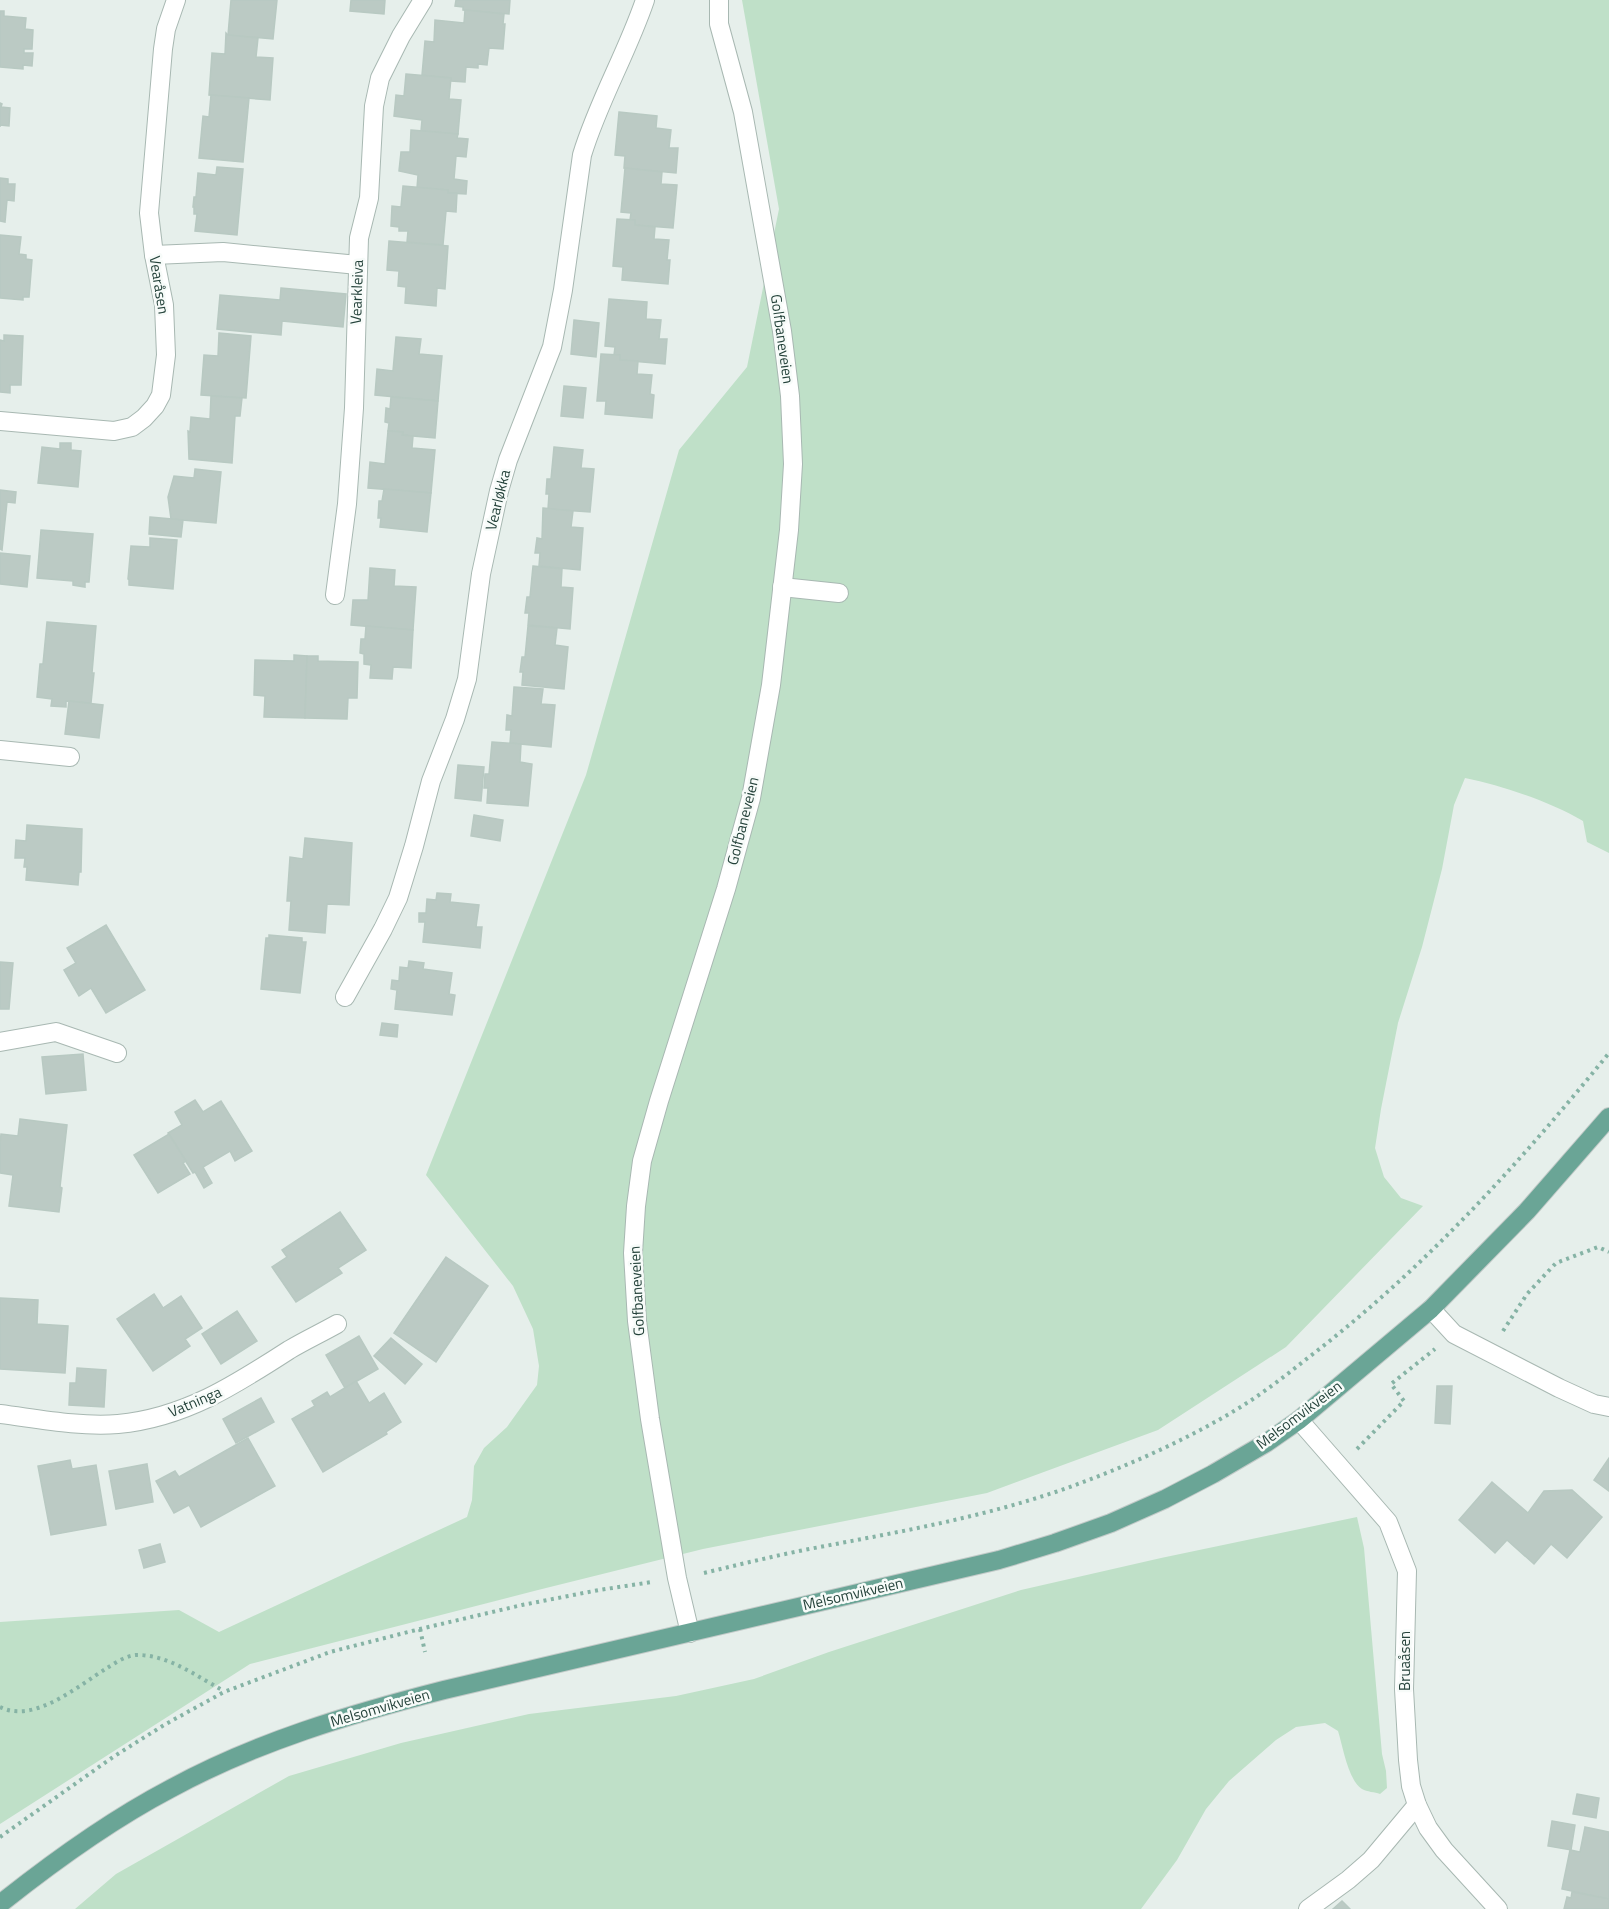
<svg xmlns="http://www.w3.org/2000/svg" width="1609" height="1909" viewBox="0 0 1609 1909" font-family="'Titillium Web',sans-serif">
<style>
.green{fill:#bfe0c8}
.building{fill:#bbcac4;stroke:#b8c9c2;stroke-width:1.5}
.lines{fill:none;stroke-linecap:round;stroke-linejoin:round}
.lane-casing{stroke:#a8b8b2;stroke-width:20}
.street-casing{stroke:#a8b8b2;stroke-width:20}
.primary-casing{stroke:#c2cac8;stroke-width:20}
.path{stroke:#86b3a5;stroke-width:4;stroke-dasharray:3 4.5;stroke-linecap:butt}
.lane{stroke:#fff;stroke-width:18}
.street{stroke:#fff;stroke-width:18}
.primary{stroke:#6aa596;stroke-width:18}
.labels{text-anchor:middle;stroke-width:5;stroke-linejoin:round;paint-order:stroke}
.street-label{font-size:15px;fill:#24423a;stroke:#f7fbf9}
</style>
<rect width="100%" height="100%" fill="#e6efeb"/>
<!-- green -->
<g class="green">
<path d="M742 0H1609V853L1587 842 1583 821C1549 801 1503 786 1465 778L1454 805 1442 869 1422 947 1398 1023 1381 1109 1375 1148 1384 1177 1401 1198 1423 1206 1286 1347 1158 1430 987 1493 703 1549 538 1590 250 1664 0 1824V1622L179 1610 219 1632 467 1517 472 1500 474 1466 484 1448 507 1427 537 1385 539 1366 533 1329 513 1286 426 1175 586 775 679 450 747 367 779 209Z"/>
<path d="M1357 1517 1364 1548 1382 1754 1386 1771 1387 1788 1380 1794C1375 1792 1367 1792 1362 1789 1348 1780 1343 1747 1338 1731L1325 1723 1296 1727 1276 1740 1229 1781 1206 1809 1177 1860 1141 1909H75L116 1874 289 1776 401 1743 529 1714 676 1696 754 1679 829 1652 1021 1590 1161 1558Z"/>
</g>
<!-- building -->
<g class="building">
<path d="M231 0H277L273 39 228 35Z"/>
<path d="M351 0H385L384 14 350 11Z"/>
<path d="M456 0H510L509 14 463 10V7L455 6Z"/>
<path d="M465 10 504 14 503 24H505L503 49 489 48 487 65 478 64V68L466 67 465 82 451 81V78L422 75 425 41 434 42 435 20 464 23Z"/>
<path d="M0 11H4V16L26 18 25 29 33 30 32 49H24V53H33L32 66 23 65V69L0 67Z"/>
<path d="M226 33 228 35 258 38 256 57 273 58 270 100 209 95 212 53 225 54Z"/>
<path d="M406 74 451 78 449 99 461 100 458 134 421 131 422 120 394 116 396 95 404 96Z"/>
<path d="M211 95 249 98 243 162 199 158 203 116 209 117Z"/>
<path d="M0 103 2 104 1 107 10 108 9 126 0 125V127Z"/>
<path d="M619 112 657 116 656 128 671 130 669 148H678L676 173 624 168 625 156 615 155Z"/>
<path d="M411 130 458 134 457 138 468 139 466 157 456 156 454 179 467 181 466 194 448 193V190L417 188 418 175 399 171 401 152H410Z"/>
<path d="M217 167 243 169 237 235 195 231 197 214H194V207H193L194 197H196L198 173 216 175Z"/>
<path d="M625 168 662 172 661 184 677 185 673 228 635 225V220H630L631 213 621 212Z"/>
<path d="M0 178 8 179V184H15L14 201 7 200 5 222 0 221Z"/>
<path d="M403 186 448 190V193H457L456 212 446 211 443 245 407 242 408 231H399V227L391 226 392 206 401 207Z"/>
<path d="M617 219 635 220V225L655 227 654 239 669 240 667 260H670L668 284 622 280 623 267 613 266Z"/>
<path d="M0 235 21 237 19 254 26 255V259L32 260 29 297H23V300L0 298Z"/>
<path d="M389 241 448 246 445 289 437 288 436 306 405 303 406 287 398 286 399 271 387 270Z"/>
<path d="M281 288 346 294 343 327 282 321 281 335 217 329 220 295 280 300Z"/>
<path d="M609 299 647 302 646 319 661 320 659 339H667L665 364 620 360V355H614L615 347 605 346Z"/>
<path d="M574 320 599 323 596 357 571 354Z"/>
<path d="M219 333 251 336 246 398 201 395 204 355 218 356Z"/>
<path d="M4 335 23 336 21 385H10V393L0 392V340L4 341Z"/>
<path d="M396 337 421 339 419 354 442 356 438 401 375 395 377 369 393 371Z"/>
<path d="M601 354 620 355V360L638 361 637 374 652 375 650 394 654 395 652 418 605 414 606 401H597Z"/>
<path d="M564 386 586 388 583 418 561 416Z"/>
<path d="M211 396 242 398 240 416H235L232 463 189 459 188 431 190 432 191 417 210 419Z"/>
<path d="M391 397 438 401 435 438 402 435 403 432 388 431 389 423 385 422 386 408 390 409Z"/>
<path d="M388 431 403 432 402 435 413 436 412 448 435 450 431 493 368 488 370 462 385 464Z"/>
<path d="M60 443H71V450L81 451 78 487 38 483 42 447 60 449Z"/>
<path d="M554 447 583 450 581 468 594 469 590 512 548 509 549 494H546L547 479H551Z"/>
<path d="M195 469 221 472 216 523 171 519 168 497 174 476 194 478Z"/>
<path d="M384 489 431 493 427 532 380 527 381 518H378L379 501H382Z"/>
<path d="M0 490 16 492 15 503 7 502 2 550 0 549Z"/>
<path d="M543 508 573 511 571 527 583 528 580 570 539 566 540 553H535L537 538 542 539Z"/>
<path d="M150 517 183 520 181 537 149 534Z"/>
<path d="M41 530 93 534 89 582H85V587L73 585V581L37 578Z"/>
<path d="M150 538 177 540 173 589 129 585V580L128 579 131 546 150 547Z"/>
<path d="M0 553 30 556 27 587 0 584Z"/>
<path d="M533 566 562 569 561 587 573 588 570 629 528 625 529 613H525L527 597H530Z"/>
<path d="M370 568 395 570 394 586 416 587 413 630 351 625 353 600H368Z"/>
<path d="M47 622 96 626 92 673H94L91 703 66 701V707L51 706 52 699 37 697 40 664H43Z"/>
<path d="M366 626 413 630 411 668 393 667 392 679 370 678 371 665 364 664V654L360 653 361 639H365Z"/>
<path d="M528 626 557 628 555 645 568 647 564 689 522 685 523 672H520L522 657H525Z"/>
<path d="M294 655 307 656 305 718 264 717 265 696 254 695 255 660 294 661Z"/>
<path d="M307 656H318V661L358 662 357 698H348L347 719 305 718Z"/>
<path d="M514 687 543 689 541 704 555 705 551 747 510 743 511 730H506L507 715 512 716Z"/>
<path d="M69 701 103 705 99 738 65 734Z"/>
<path d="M492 742 521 744 520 762 532 764 528 806 487 803 488 788H484L485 774H489Z"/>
<path d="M458 765 484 767 481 801 455 798Z"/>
<path d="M474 815 503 820 500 841 471 836Z"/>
<path d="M27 825 82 829 81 872H79L78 885 26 880 27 867H24L25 858H15L16 840 26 841Z"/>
<path d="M305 838 352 843 349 905 327 904 325 933 289 930 291 901H287L290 857 303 859Z"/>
<path d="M437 893 451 894 450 902 479 905 476 927H482L480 948 423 942 425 922H419V913H426L427 899 436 900Z"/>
<path d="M106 925 145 990 106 1013 91 988 79 996 64 970 76 963 67 948Z"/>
<path d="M269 935 302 938V942H306L300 993 261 989 266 938H269Z"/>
<path d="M409 961 424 963 423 969 452 973 449 994 455 995 452 1015 395 1009 397 990 391 989 392 980 399 981 400 967 408 968Z"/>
<path d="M0 962 13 963 9 1009H0Z"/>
<path d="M382 1023 398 1025 397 1037 380 1035Z"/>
<path d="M83 1054 86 1090 46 1094 42 1057Z"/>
<path d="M195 1100 203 1112 221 1101 252 1151 235 1161 230 1151 203 1167 212 1183 204 1188 195 1172 193 1173 168 1133 182 1125 175 1112Z"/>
<path d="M20 1119 67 1125 60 1187 62 1188 59 1212 9 1206 13 1175 0 1173V1143L1 1134 18 1136Z"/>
<path d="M169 1134 186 1161 183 1163 190 1174 158 1193 134 1155Z"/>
<path d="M340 1212 366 1250 338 1268 342 1273 296 1302 272 1267 287 1257 282 1250Z"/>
<path d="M446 1257 488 1286 436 1362 394 1333Z"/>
<path d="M154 1294 163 1308 181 1296 202 1328 185 1339 190 1346 153 1371 117 1319Z"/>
<path d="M0 1298 38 1300 37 1324 68 1326 65 1373 0 1369Z"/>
<path d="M237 1311 257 1341 221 1364 202 1334Z"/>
<path d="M359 1336 378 1369 345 1388 326 1355Z"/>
<path d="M391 1338 422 1364 405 1384 374 1356Z"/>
<path d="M77 1368 106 1370 104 1407 69 1405 70 1383H76Z"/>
<path d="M356 1381 369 1403 384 1393 401 1422 386 1432 387 1434 323 1472 292 1419 315 1406 312 1401 327 1392 330 1397Z"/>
<path d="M1437 1386H1452L1450 1424 1435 1423Z"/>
<path d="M261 1398 274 1422 236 1443 223 1419Z"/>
<path d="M248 1438 275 1486 201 1527 189 1505 174 1513 156 1481 175 1471 179 1477Z"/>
<path d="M1609 1458V1491L1594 1480Z"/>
<path d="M70 1460 72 1469 96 1465 106 1525 51 1535 38 1466Z"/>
<path d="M147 1464 153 1502 116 1509 109 1471Z"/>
<path d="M1492 1482 1528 1513 1544 1491 1572 1490 1602 1517 1567 1558 1551 1544 1534 1564 1507 1540 1495 1553 1459 1520Z"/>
<path d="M160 1544 165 1562 144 1568 139 1550Z"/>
<path d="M1577 1794 1599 1798 1596 1818 1573 1814Z"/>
<path d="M1552 1821 1575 1825 1571 1850 1548 1846Z"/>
<path d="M1585 1827 1609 1832V1899L1562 1889 1570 1850 1580 1852Z"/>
<path d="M1572 1892 1609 1899V1909H1564L1567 1897 1571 1898Z"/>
<path d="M1342 1901 1350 1909H1333Z"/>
</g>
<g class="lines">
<!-- lane casing -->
<g class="lane-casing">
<g id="lane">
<path d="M1431 1309 1454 1334 1559 1388 1594 1404 1609 1407"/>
<path d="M1308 1909 1348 1880 1371 1860 1417 1805"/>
</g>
</g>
<!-- street casing -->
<g class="street-casing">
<g id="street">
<path d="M154 255 223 252 358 265"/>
<path d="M0 421 114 431 132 427 144 418 155 406 161 395 166 355 164 305 154 255 149 213 163 49 166 29 176 0"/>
<path d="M782 587 839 593"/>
<path d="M335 595 347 504 354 408 359 238 369 198 374 106 380 78 401 36 423 0"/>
<path d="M0 750 70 757"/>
<path d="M345 997 383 929 398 898 414 846 431 781 455 719 467 679 481 574 499 491 508 460 552 347 563 290 582 155C598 102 627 53 645 0"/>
<path d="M0 1042 56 1032 117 1053"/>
<path d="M0 1414C39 1419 79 1427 118 1424 184 1418 235 1385 289 1350 304 1341 321 1333 337 1324"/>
<path d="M1299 1420 1388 1522 1407 1571 1404 1689 1408 1760 1411 1786 1417 1805 1428 1828 1444 1850 1498 1909"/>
<path d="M690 1633 677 1578 650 1419 637 1321 633 1253 636 1206 642 1161 659 1101 726 889 751 798 771 685 789 530 793 464 790 396 782 331 743 112 719 24V0"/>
</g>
</g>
<!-- primary casing -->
<g class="primary-casing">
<path id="primary" d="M0 1904C54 1861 109 1821 170 1789 256 1742 350 1714 444 1690L999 1560 1055 1543 1111 1523 1165 1499 1213 1474 1266 1443 1299 1420 1431 1309 1527 1211 1609 1117"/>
</g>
<!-- path -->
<g class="path">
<path d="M1503 1331 1527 1294 1556 1263 1598 1247 1609 1252"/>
<path d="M1357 1449 1404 1401 1391 1384 1435 1349"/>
<path d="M704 1573C737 1565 770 1557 804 1550 893 1533 982 1518 1067 1488 1125 1467 1182 1442 1234 1411 1261 1395 1285 1376 1309 1357 1423 1270 1519 1164 1609 1053"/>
<path d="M420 1629 425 1652"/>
<path d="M0 1707C34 1724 78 1686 107 1668 117 1662 128 1654 140 1655 170 1656 198 1677 224 1691"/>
<path d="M0 1837 113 1757 164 1725 224 1692 330 1652 420 1629 522 1605 599 1590 652 1582"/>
</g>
<!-- lane -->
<use href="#lane" class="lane"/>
<!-- street -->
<use href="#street" class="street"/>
<!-- primary -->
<use href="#primary" class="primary"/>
</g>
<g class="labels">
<!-- street labels -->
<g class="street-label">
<text transform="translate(159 285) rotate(81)" y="5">Vearåsen</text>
<text transform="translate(357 292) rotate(-88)" y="5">Vearkleiva</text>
<text transform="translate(782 339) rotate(82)" y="5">Golfbaneveien</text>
<text transform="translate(498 500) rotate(-76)" y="5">Vearløkka</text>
<text transform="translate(743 821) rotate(-76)" y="5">Golfbaneveien</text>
<text transform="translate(637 1291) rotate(-93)" y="5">Golfbaneveien</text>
<text transform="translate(195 1402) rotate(-23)" y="5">Vatninga</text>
<text transform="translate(1299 1415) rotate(-37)" y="5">Melsomvikveien</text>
<text transform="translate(853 1594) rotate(-13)" y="5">Melsomvikveien</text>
<text transform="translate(1405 1661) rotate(-90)" y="5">Bruaåsen</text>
<text transform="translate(380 1708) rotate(-16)" y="5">Melsomvikveien</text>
</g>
</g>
</svg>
